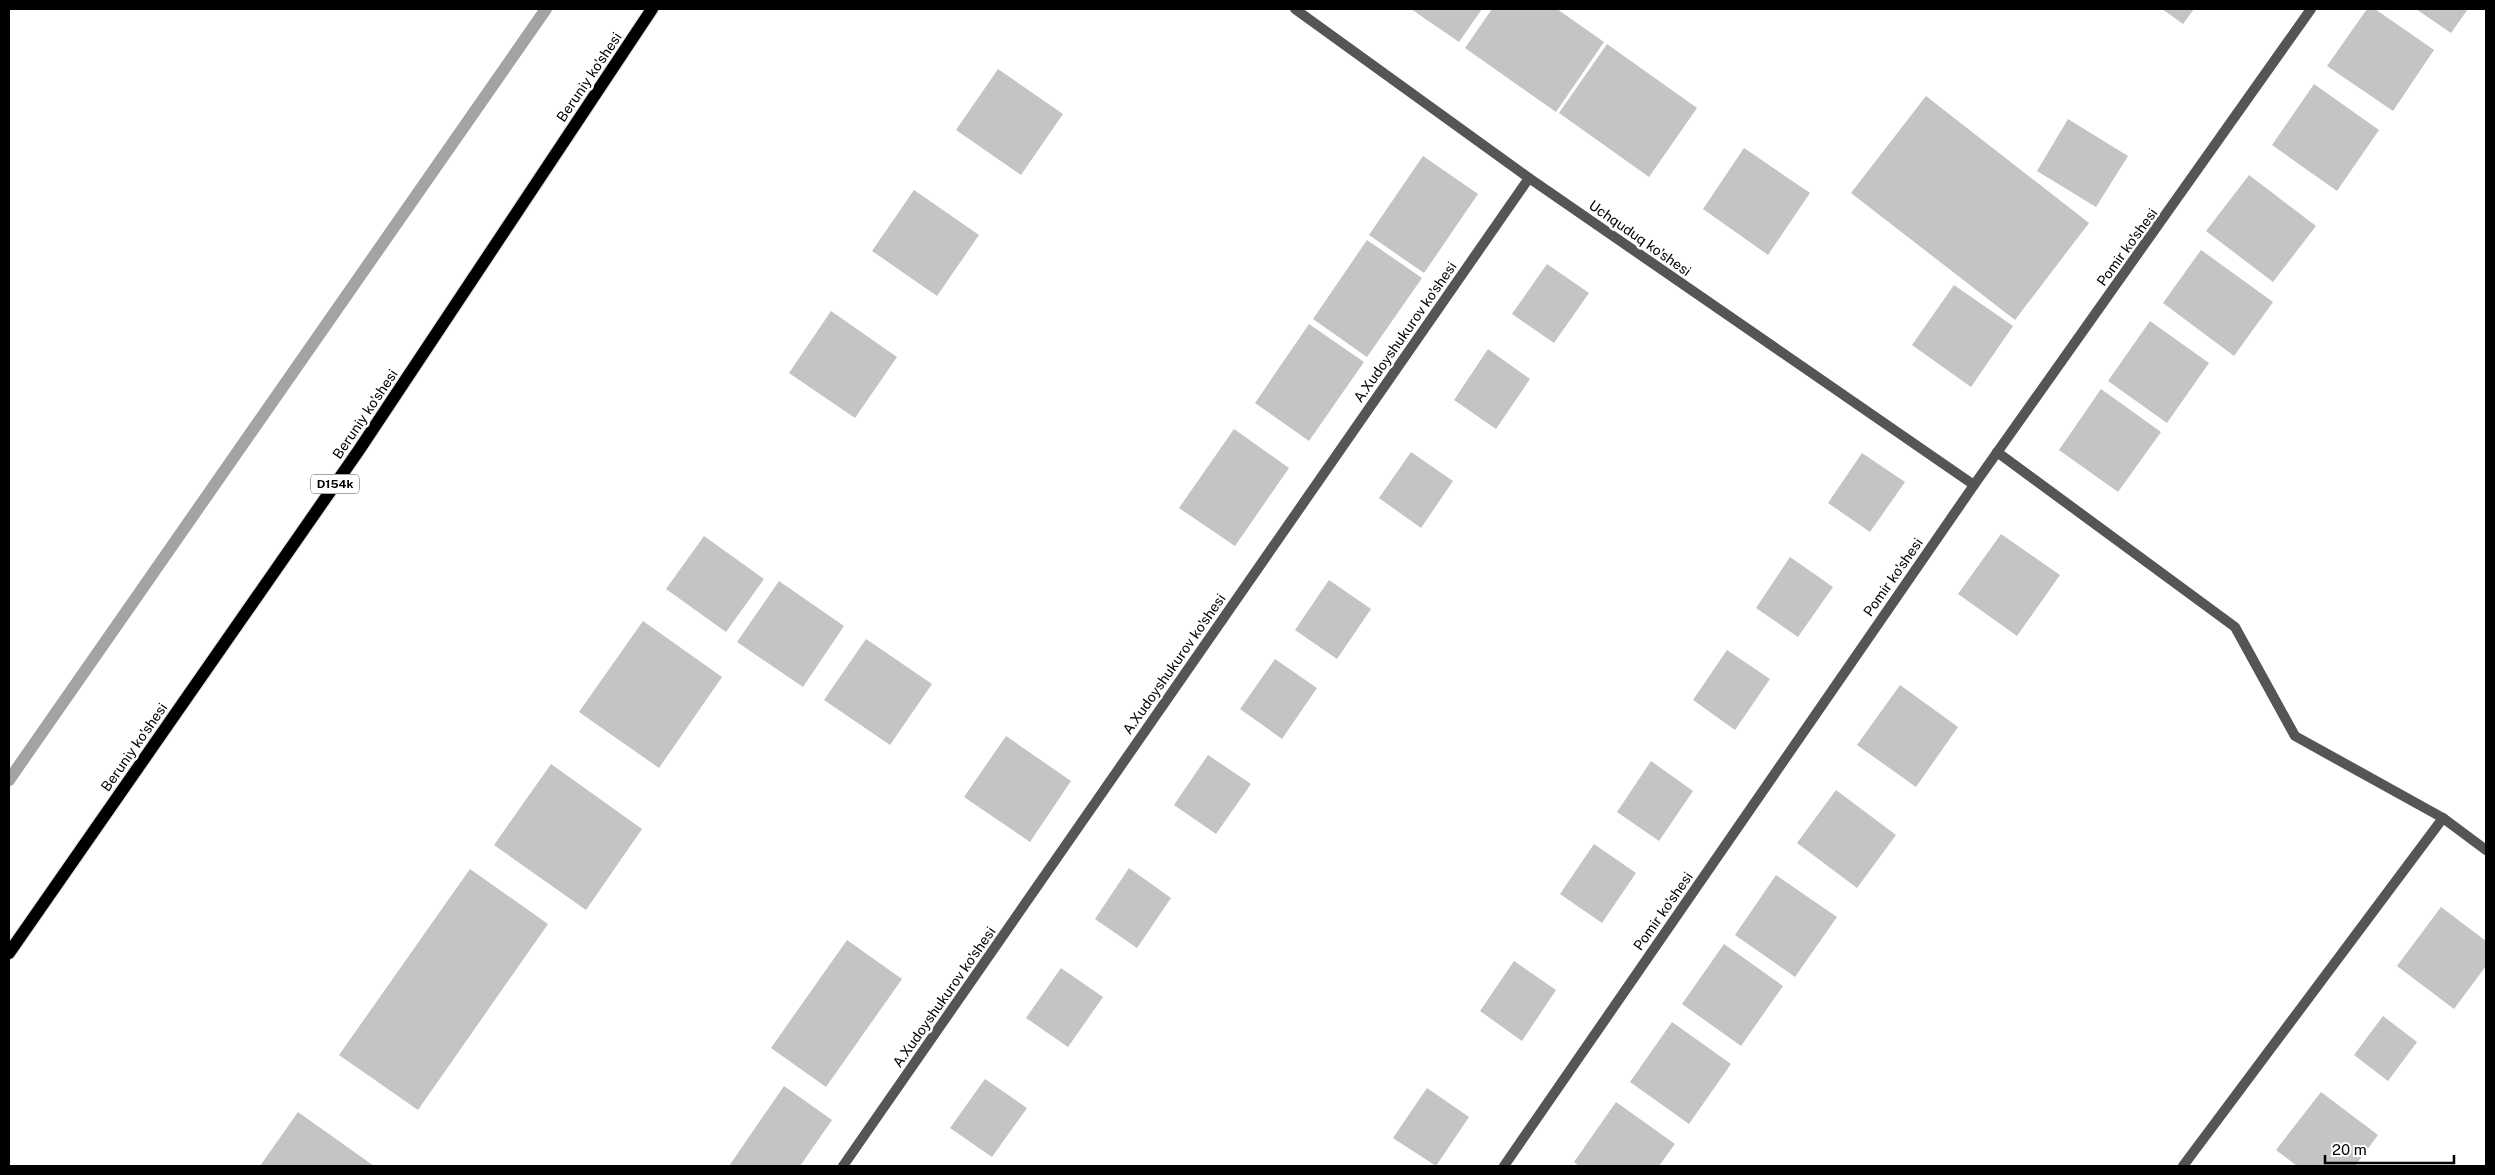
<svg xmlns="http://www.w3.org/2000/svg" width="2495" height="1175" viewBox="0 0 2495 1175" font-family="'Public Sans',sans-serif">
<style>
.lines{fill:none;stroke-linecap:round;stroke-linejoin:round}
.stream{stroke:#a3a3a3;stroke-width:12}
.building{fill:#c4c4c4}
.primary-casing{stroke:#dbdbdb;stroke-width:14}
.minor{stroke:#555;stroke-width:10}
.primary{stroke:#000;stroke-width:12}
.labels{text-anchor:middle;stroke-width:5;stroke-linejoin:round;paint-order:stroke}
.shield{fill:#fff;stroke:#4c4c4c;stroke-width:1}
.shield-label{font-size:12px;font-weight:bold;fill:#000}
.street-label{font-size:14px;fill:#000;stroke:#fff}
</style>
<rect width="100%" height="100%" fill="#fff"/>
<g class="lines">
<!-- stream -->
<path class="stream" d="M9 780 546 9"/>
</g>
<!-- building -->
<g class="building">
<path d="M1411 9H1482L1459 42Z"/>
<path d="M1492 9H1557L1604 42 1556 112 1465 48Z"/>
<path d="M2162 9H2194L2183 24Z"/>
<path d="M2367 9H2375L2434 50 2393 111 2327 66Z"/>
<path d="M2416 9H2468L2451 33Z"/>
<path d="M1607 44 1697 108 1649 177 1559 113Z"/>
<path d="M998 69 1063 114 1021 175 956 130Z"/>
<path d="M2314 84 2379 130 2337 191 2272 145Z"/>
<path d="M1926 96 2089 223 2015 320 1851 193Z"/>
<path d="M2068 119 2128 156 2096 207 2037 171Z"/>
<path d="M1744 148 1810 193 1768 255 1703 209Z"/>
<path d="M1423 156 1478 194 1424 273 1369 235Z"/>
<path d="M2249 175 2316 226 2273 282 2206 231Z"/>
<path d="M914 190 979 235 937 296 872 251Z"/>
<path d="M1367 240 1422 278 1367 357 1313 319Z"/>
<path d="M2201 250 2273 302 2234 356 2163 303Z"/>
<path d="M1547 264 1589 293 1554 343 1512 314Z"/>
<path d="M1954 285 2013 326 1971 387 1912 345Z"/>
<path d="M831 311 897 357 855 418 789 373Z"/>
<path d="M2150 321 2209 363 2167 423 2108 381Z"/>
<path d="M1309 324 1364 362 1309 441 1255 403Z"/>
<path d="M1488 349 1530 379 1496 429 1454 400Z"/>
<path d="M2101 389 2161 432 2118 492 2059 450Z"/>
<path d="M1234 429 1289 468 1235 546 1179 508Z"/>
<path d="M1411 452 1453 481 1421 528 1379 498Z"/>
<path d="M1862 453 1905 482 1870 532 1828 503Z"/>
<path d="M2001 534 2060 575 2017 636 1958 594Z"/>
<path d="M704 536 764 579 726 632 666 589Z"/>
<path d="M1790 557 1833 587 1798 637 1756 608Z"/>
<path d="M1329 580 1371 609 1337 659 1295 630Z"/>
<path d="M779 581 844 626 803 687 737 642Z"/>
<path d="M643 621 722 677 659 768 579 712Z"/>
<path d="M866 639 932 684 890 745 824 700Z"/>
<path d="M1727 650 1770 679 1735 730 1693 700Z"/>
<path d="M1275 659 1317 688 1282 739 1240 709Z"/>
<path d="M1900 685 1958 727 1916 787 1857 745Z"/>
<path d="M1006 736 1071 781 1030 842 964 797Z"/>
<path d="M1208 755 1251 784 1216 834 1174 805Z"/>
<path d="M1651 761 1693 791 1659 841 1617 812Z"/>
<path d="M551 764 642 829 586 910 494 845Z"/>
<path d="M1836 790 1896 835 1857 888 1797 843Z"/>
<path d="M1594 844 1636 873 1602 923 1560 894Z"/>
<path d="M1129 868 1171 898 1137 948 1095 919Z"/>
<path d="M470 869 548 924 418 1110 339 1055Z"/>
<path d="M1776 875 1837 917 1795 977 1735 935Z"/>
<path d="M2441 907 2486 941V966L2454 1009 2397 966Z"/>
<path d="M847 940 902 979 826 1087 771 1048Z"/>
<path d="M1724 944 1783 986 1741 1046 1682 1004Z"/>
<path d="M1514 961 1556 990 1522 1041 1480 1011Z"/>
<path d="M1061 968 1103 997 1068 1047 1026 1018Z"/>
<path d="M2383 1016 2417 1042 2388 1081 2354 1055Z"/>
<path d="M1672 1022 1731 1064 1689 1124 1630 1082Z"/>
<path d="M985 1079 1027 1108 992 1157 950 1128Z"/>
<path d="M784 1086 832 1120 800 1166H729Z"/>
<path d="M1427 1088 1469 1117 1436 1166 1393 1138Z"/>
<path d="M2321 1092 2378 1135 2355 1166H2297L2276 1150Z"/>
<path d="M1616 1102 1675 1144 1659 1166H1579L1574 1162Z"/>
<path d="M298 1112 374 1166H260Z"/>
</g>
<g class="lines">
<!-- primary casing -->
<g class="primary-casing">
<path id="primary" d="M9 953 359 450 652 9"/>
</g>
<!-- minor -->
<g class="minor">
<path d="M1295 9 1529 178 1974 485"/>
<path d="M1997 452 2235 627 2295 736 2443 818 2486 850"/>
<path d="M843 1166 1529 178"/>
<path d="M1504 1166 1974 485 2311 9"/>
<path d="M2183 1166 2443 818"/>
</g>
<!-- primary -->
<use href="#primary" class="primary"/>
</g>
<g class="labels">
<!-- shield labels -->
<rect class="shield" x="311" y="474.5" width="48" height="19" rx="4"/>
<g class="shield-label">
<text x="335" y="488">D154k</text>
</g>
<!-- street labels -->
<g class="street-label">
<text transform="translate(589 77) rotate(-56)" y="5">Beruniy ko'shesi</text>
<text transform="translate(1640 238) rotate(35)" y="5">Uchquduq ko'shesi</text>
<text transform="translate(2127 247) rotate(-54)" y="5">Pomir ko'shesi</text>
<text transform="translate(1405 332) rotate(-55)" y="5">A.Xudoyshukurov ko'shesi</text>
<text transform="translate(365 414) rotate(-56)" y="5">Beruniy ko'shesi</text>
<text transform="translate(1893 577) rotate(-55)" y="5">Pomir ko'shesi</text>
<text transform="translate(1174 664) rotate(-55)" y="5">A.Xudoyshukurov ko'shesi</text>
<text transform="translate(134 747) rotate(-55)" y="5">Beruniy ko'shesi</text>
<text transform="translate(1663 911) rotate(-55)" y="5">Pomir ko'shesi</text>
<text transform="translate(944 997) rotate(-55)" y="5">A.Xudoyshukurov ko'shesi</text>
</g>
</g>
<!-- border -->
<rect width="2495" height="1175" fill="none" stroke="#000000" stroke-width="20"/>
<!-- scale -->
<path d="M2325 1155v8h129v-8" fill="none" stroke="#000000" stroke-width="2.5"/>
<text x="2332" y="1155" font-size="15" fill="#000000" stroke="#ffffff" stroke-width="4" paint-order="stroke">20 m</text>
</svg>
